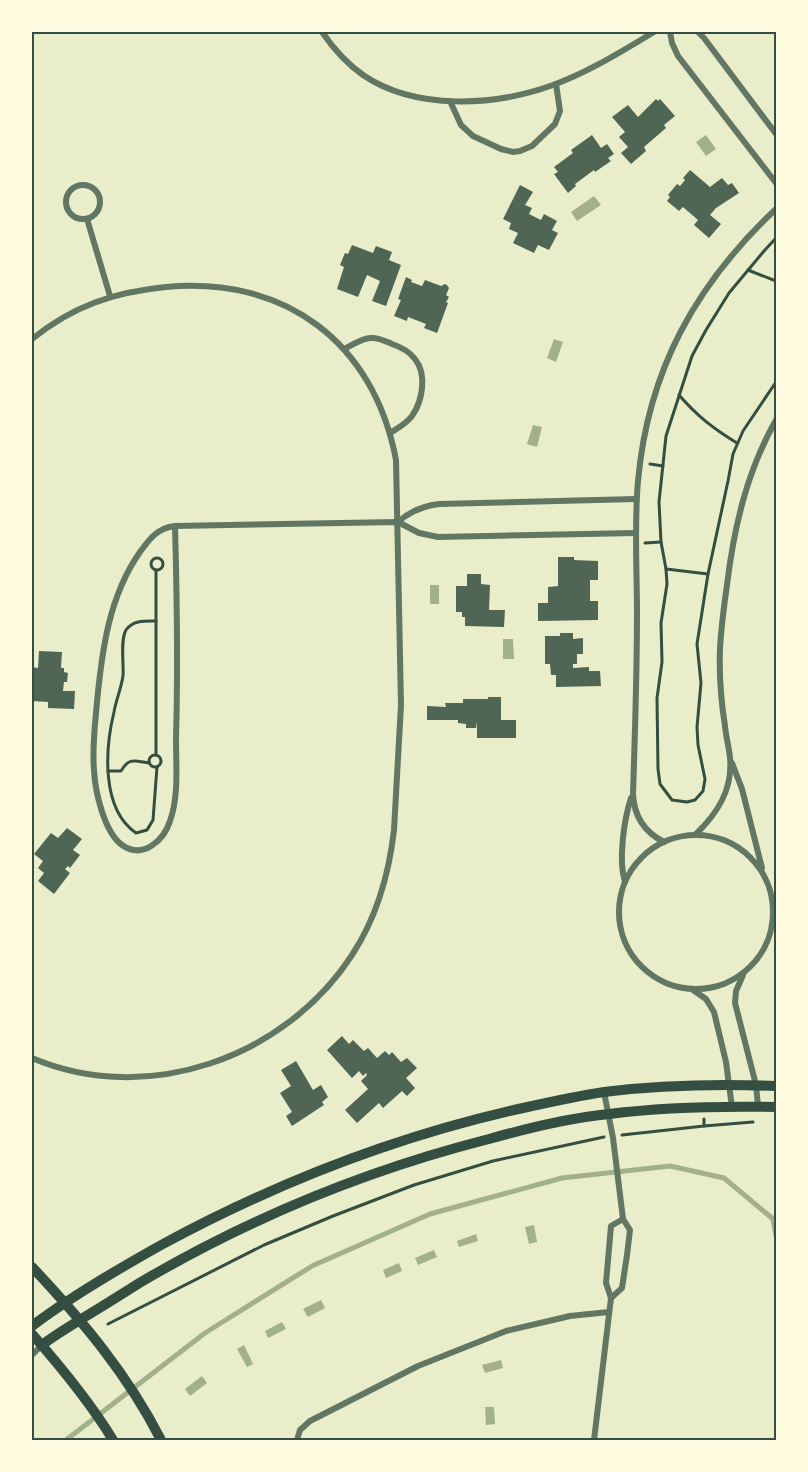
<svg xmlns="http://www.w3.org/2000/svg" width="808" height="1472" viewBox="0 0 808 1472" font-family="Overpass,sans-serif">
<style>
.water{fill:#a3b18a}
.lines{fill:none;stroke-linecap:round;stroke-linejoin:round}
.stream{stroke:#a3b18a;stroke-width:5}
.building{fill:#4f6655}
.path{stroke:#344e41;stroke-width:3}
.minor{stroke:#617663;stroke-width:6}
.secondary{stroke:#344e41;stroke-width:10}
.neatline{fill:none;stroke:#344e41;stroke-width:2}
</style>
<rect width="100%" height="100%" fill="#e9edc9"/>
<!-- water -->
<g class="water">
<path d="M706 135 716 149 706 156 696 142Z"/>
<path d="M594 196 601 205 577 221 571 212Z"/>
<path d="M554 339 563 342 556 362 547 358Z"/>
<path d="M533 425 542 427 537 447 527 444Z"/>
<rect x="430" y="585" width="9" height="19"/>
<path d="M503 639H513L514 659H503Z"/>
<path d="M534 1225 537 1242 529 1244 525 1227Z"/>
<path d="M476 1234 478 1241 459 1247 457 1241Z"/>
<path d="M434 1250 437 1257 418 1265 415 1258Z"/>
<path d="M399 1263 402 1271 386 1278 383 1270Z"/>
<path d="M321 1300 325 1308 308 1317 303 1309Z"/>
<path d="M282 1322 286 1329 268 1338 265 1331Z"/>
<path d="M244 1345 253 1364 247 1367 237 1349Z"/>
<path d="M501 1360 503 1368 485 1373 482 1365Z"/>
<path d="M202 1376 207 1383 190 1396 185 1389Z"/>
<path d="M485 1407H494L495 1424 486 1425Z"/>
</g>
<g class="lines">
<!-- stream -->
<path class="stream" d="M66 1440 205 1333 312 1266 430 1214 562 1178 670 1166 724 1178 773 1219 776 1236"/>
</g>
<!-- building -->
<g class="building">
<path d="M656 99 658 101 660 99 675 116 664 125 666 128 644 147 646 151 631 164 621 153 628 147 619 137 625 132 612 117 628 105 638 117Z"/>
<path d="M592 135 601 148 607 144 614 154 608 158 611 161 595 172 594 170 575 184 576 186 568 193 554 174 558 172 554 167 573 153 571 150Z"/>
<path d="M690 170 710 187 722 178 728 185 732 183 739 193 716 208 710 215 721 224 709 238 694 225 698 220 683 207 679 211 667 201 670 197 668 195 677 184 680 186 685 180 683 178Z"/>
<path d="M520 185 533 192 525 205 532 208 529 214 541 220 544 214 557 221 552 230 558 233 549 250 538 245 534 253 513 243 518 233 509 229 511 223 503 219Z"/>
<path d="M352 245 373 253 376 246 392 252 389 260 401 265 386 306 372 301 380 281 367 275 358 297 337 289 344 267 340 265 345 253 348 254Z"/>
<path d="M406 277 412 280 411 282 422 286 425 280 441 286 445 284 447 285 449 288 446 295 449 297 446 302 448 303 437 333 424 328 426 324 408 317 407 321 394 316 401 300 398 299Z"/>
<path d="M558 557H574V560L598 561V580H590V601H598V620L538 621V603H548V587L558 586Z"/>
<path d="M467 574H481V584L490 585 489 610H505L504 627 465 626V617H462V612H456V586H467Z"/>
<path d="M560 633H573V639L583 638V654H577V664H573V668L589 667V671H600L601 686 556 687V675H551L550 664H545V636H560Z"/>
<path d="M39 651 62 652 61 668H64V672L68 673 67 682H64L63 691H75L74 709 48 708V702L32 701V691H34V685H32V667L38 668Z"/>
<path d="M488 697H501V720H516V738H477V722L476 728H466V724L458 723V720H427V706L446 707 445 703H463V699H488Z"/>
<path d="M67 828 82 839 73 850 80 855 70 868 68 866 65 869 70 873 54 894 38 881 44 873 38 868 43 861 34 854 51 833 58 838Z"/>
<path d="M342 1036 349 1044 353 1040 364 1051 368 1048 377 1058 385 1051 389 1055 392 1052 401 1062 407 1058 417 1068 406 1078 415 1088 407 1096 402 1091 383 1108 379 1103 357 1123 345 1110 368 1089 361 1081 367 1075 366 1073 363 1076 359 1071 352 1078 327 1050Z"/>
<path d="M296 1061 313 1090 321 1085 328 1097 322 1102 324 1105 292 1126 286 1116 292 1112 280 1093 291 1086 281 1070Z"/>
</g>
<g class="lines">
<!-- path -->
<g class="path">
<path d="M776 238 764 251 729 293 706 330 692 356 666 436 659 502 661 542 666 569 667 584 661 623 662 662 657 698 658 769 660 784 672 800 687 802 695 800 703 791 705 779 698 745 697 727 701 683 697 644 708 574 728 481 733 454 743 431 776 382"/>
<path d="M748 270 776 281"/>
<path d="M679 395C697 416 714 429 737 443"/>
<path d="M650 464 663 466"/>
<path d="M645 543 661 542"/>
<circle cx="157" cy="564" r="6"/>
<path d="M666 569 708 574"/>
<path d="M156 621C145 621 133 620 126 630 120 640 124 664 123 676 121 689 116 700 114 712 105 749 101 809 136 833L147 830 153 820 157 767"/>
<circle cx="155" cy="761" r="6"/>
<path d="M156 755V570"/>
<path d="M108 771H121C129 757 135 761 149 763"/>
<path d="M704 1126 753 1122"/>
<path d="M622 1135 704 1126V1119"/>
<path d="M108 1324 264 1245 333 1216 414 1185 493 1161 604 1137"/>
</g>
<!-- minor -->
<g class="minor">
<path d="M322 32C333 48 346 63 363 75 416 111 495 106 553 85 589 72 622 51 654 32"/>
<path d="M670 32 672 43 678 56 776 183"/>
<path d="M698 32 704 38 776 134"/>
<path d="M450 101 461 125 473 136 501 149 513 152 520 151 532 146 555 124 560 111 556 84"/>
<circle cx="83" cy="202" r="17"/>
<path d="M87 219 110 296"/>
<path d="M32 339C73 306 114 292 166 287 286 276 374 343 396 460L401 705 394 830C389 874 377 917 352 955 285 1058 147 1107 32 1058"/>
<path d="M344 349C352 345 361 339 370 338 378 337 385 341 392 344 401 347 409 351 415 359 427 374 423 400 412 416 406 424 398 428 390 433"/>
<path d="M398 522C410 511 423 506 439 504L636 499"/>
<path d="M175 526C177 597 178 668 176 739 176 765 179 796 170 821 164 840 143 860 122 845 104 832 95 791 94 770 92 747 95 725 97 702 102 650 109 596 140 552 150 538 158 528 175 526L398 522 419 533 438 537 636 533"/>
<path d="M732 763 742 789 762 868"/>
<path d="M696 834C718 813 733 789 730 758 729 747 726 737 725 726 721 701 719 675 720 649 721 628 724 606 727 585 734 527 747 471 776 420"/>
<circle cx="696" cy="912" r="77"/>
<path d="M664 842C644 832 634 816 633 794 635 734 637 673 637 613 637 569 634 525 638 481 648 370 696 284 776 209"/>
<path d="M625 882C618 860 624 820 631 798"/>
<path d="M743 975 736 991 735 1003 756 1085 758 1106"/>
<path d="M693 990 706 999 714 1012 726 1062 732 1107"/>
<path d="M604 1092 613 1138 623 1219 630 1230 627 1255 622 1288 611 1298"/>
<path d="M32 1355 42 1345"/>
<path d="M297 1440 300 1430 310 1421 418 1366 506 1331 570 1316 609 1312"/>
<path d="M594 1440 611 1298 606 1283 611 1226 623 1219"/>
</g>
<!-- secondary -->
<g class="secondary">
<path d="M32 1267C82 1320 128 1375 161 1440"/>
<path d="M32 1326C73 1295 118 1269 163 1244 276 1183 397 1136 523 1108 550 1102 577 1096 604 1092 661 1085 719 1084 776 1086"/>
<path d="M32 1334C61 1367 90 1402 113 1440"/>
<path d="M42 1345C55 1335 69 1327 83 1318 103 1306 122 1294 141 1282 250 1218 367 1170 489 1139 528 1128 568 1118 609 1114 664 1107 721 1106 776 1107"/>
</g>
</g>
<!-- border -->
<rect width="808" height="1472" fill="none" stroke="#fefae0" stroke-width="66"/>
<rect x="33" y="33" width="742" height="1406" class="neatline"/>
</svg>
